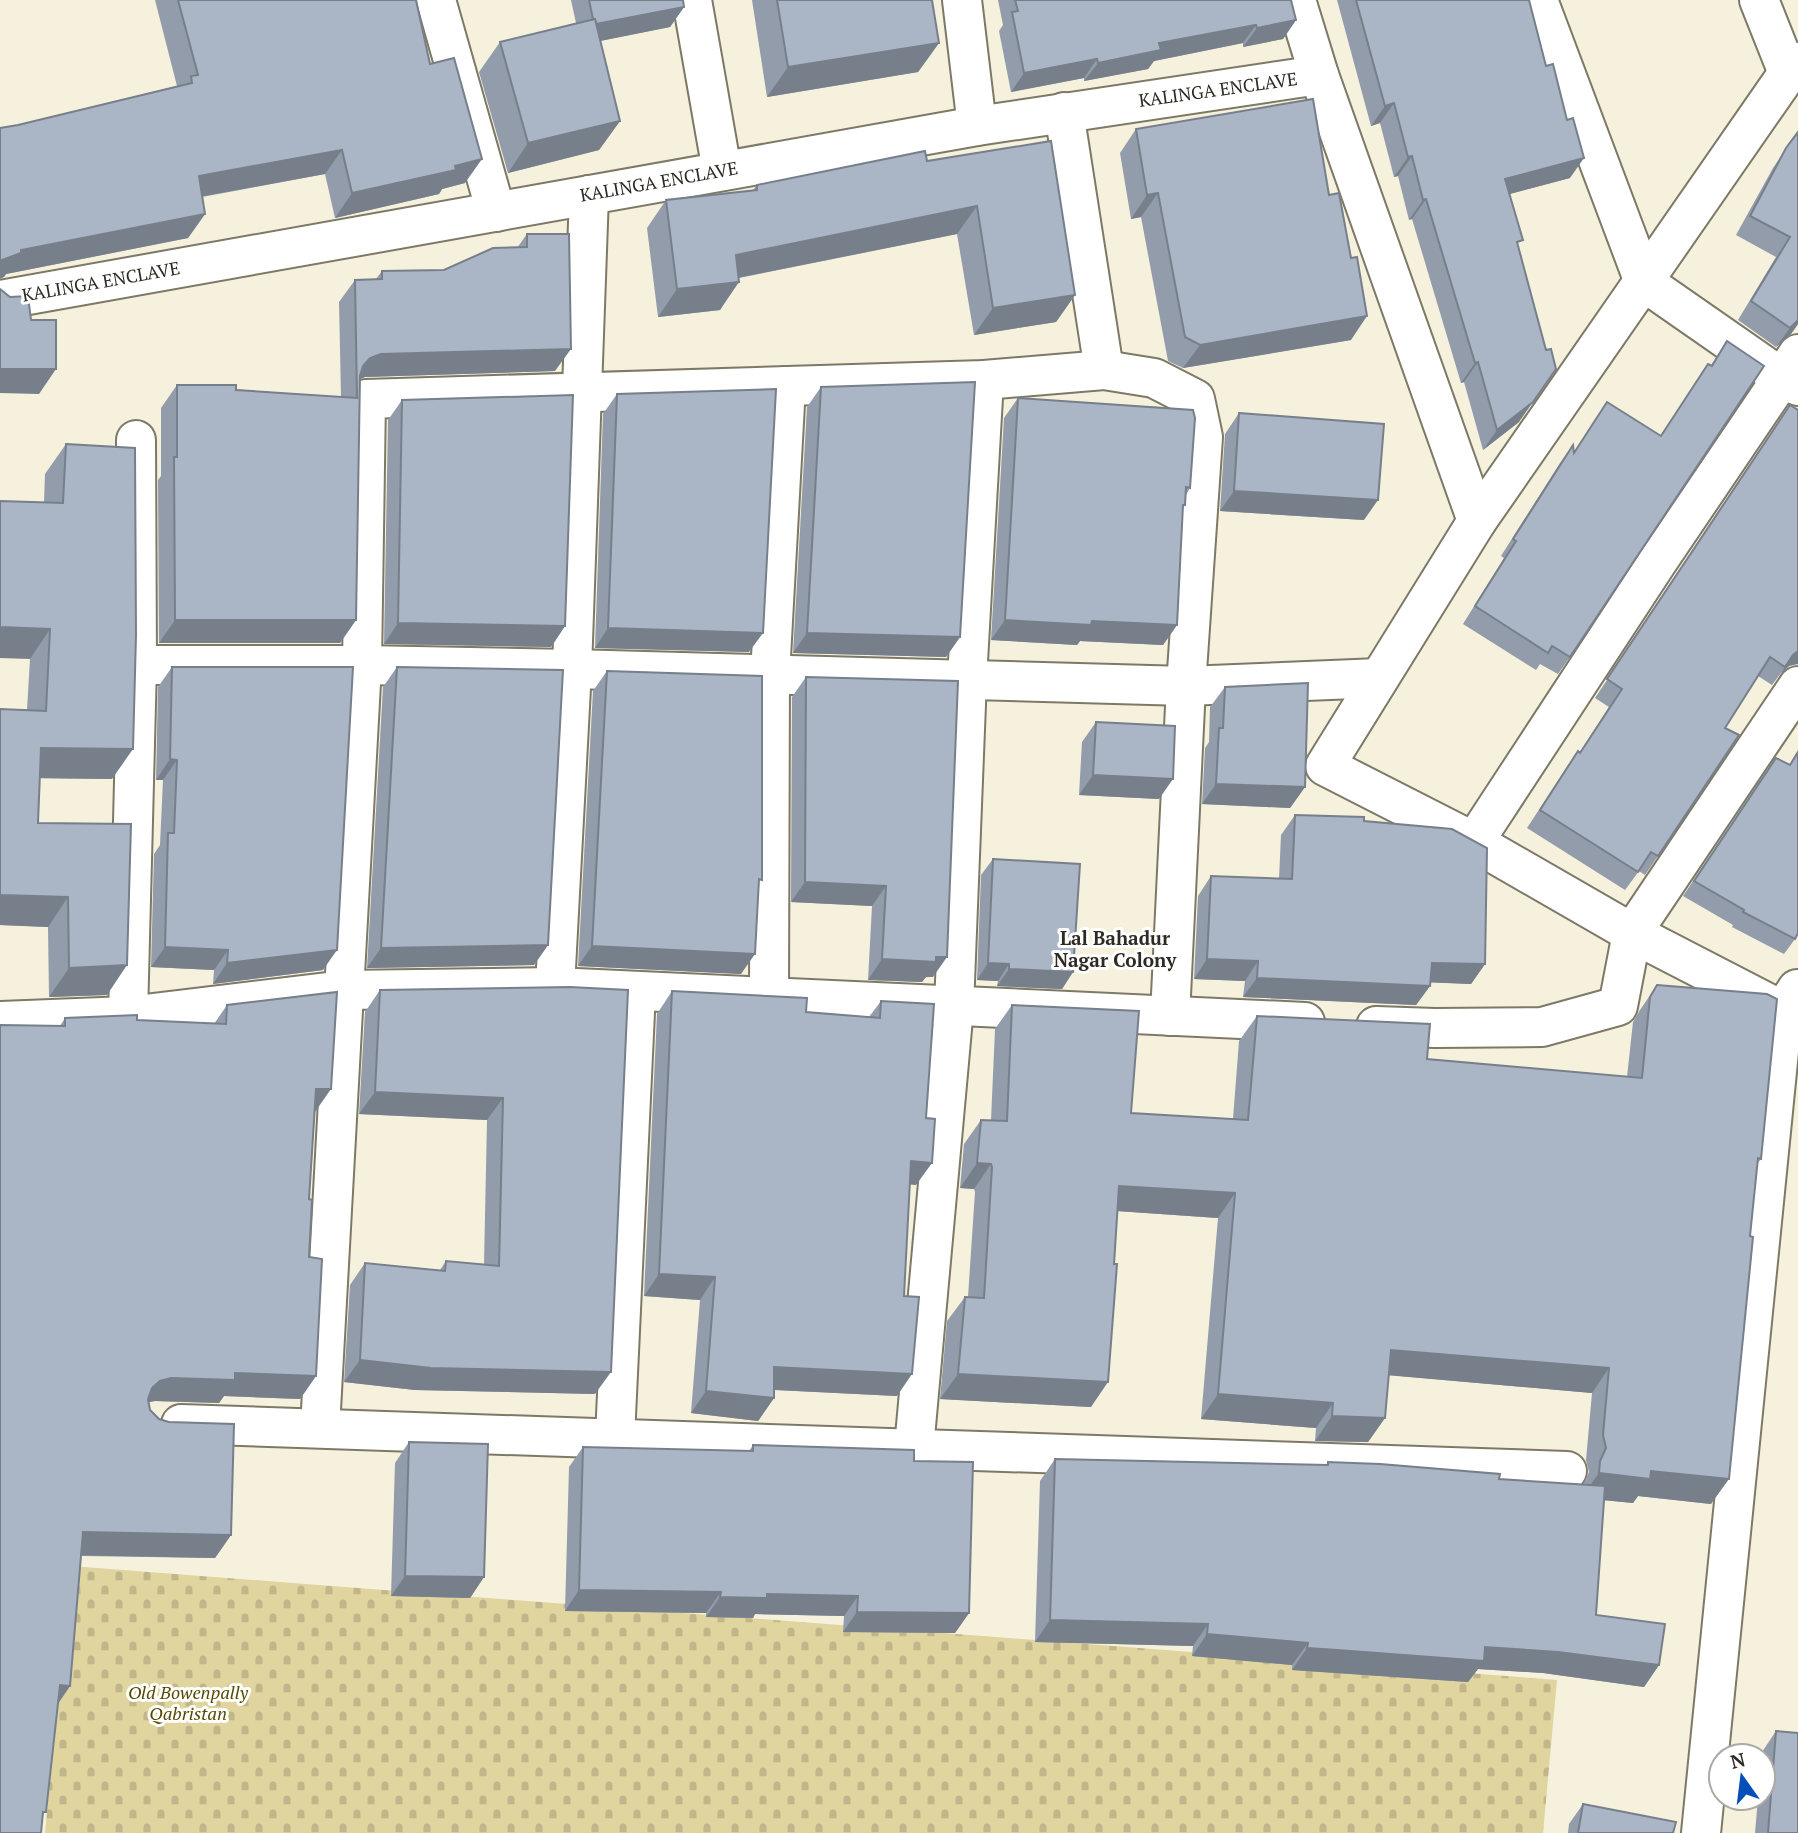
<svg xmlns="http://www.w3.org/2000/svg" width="1798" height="1833" viewBox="0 0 1798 1833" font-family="'PT Serif',serif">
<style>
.cemetery{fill:url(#cemetery-stones)}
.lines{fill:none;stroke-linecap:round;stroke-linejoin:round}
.minor-casing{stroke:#7d7967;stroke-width:42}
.minor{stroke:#fff;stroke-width:38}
.wall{fill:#929caa}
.shaded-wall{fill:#777f8b}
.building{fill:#aab5c6;stroke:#777f8b;stroke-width:2}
.labels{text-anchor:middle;stroke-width:6;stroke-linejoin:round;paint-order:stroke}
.street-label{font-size:18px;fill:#2c2a23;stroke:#fff}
.park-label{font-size:18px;font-style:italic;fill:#564902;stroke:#fff}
.neighbourhood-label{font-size:19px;font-weight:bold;fill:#2c2a23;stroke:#fff}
</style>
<defs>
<pattern id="cemetery-stones" width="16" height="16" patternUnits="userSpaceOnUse" patternTransform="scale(1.75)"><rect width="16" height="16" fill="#e0d49f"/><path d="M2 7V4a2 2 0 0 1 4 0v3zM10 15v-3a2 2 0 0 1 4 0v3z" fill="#c0b689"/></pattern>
</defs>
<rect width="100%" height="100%" fill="#f5f1dc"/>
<!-- cemetery -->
<path class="cemetery" d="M71 1566 1557 1680 1543 1833H45Z"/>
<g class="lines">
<!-- minor casing -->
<g class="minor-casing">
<g id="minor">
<path d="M436 0 496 212"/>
<path d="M692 0 722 171"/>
<path d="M962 0 977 126"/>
<path d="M1296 0 1319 75 1477 521"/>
<path d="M1538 0 1644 282 1782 378 1798 386"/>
<path d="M1759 0 1788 73"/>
<path d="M1798 62 1788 73 1477 521 1325 766 1474 842 1632 933 1783 1011 1798 1014"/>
<path d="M1064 112 1104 370"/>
<path d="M0 300 977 126 1319 75"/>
<path d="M137 665H362L572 669 1186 686 1379 678"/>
<path d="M1474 842 1658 561 1798 354"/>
<path d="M555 987 572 669 589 195"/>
<path d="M769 997 770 675 786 386"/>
<path d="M128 1016 137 665 136 440"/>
<path d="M0 1021 128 1016 344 990 555 987 1305 1022"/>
<path d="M1376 1026 1435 1028 1542 1027 1618 1006 1632 933 1798 686"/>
<path d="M181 1424 1567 1471"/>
<path d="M320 1428 362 665 366 399 984 380 1104 370 1154 378 1195 399 1203 437 1186 686 1170 1016"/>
<path d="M615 1437 636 991"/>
<path d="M914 1448 954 1007 967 679 984 380"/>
<path d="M1701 1833 1783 1011 1797 989"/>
</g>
</g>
<!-- minor -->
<use href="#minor" class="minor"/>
</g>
<!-- wall -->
<g class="wall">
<path d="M155 0H416L430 64 465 183 442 189 439 194 335 218 325 174 202 197 205 214 188 238 6 274 4 277 18 125 177 86Z"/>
<path d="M571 0H683L684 7 670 27 600 41 620 121 599 150 508 173 479 72 500 42 576 23Z"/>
<path d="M752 0H932L939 43 918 72 767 97Z"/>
<path d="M998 0H1291L1296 20 1283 39 1243 47V43L1154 61 1148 69 1084 81V78L1011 92 999 31 1003 25Z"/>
<path d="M1337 0H1529L1570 178 1509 194 1518 247 1519 422 1483 450 1464 382 1461 383 1412 219 1409 220 1398 176 1394 177 1380 123 1371 126Z"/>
<path d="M1136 129 1351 340 1183 368 1168 361 1141 217 1131 219 1120 153Z"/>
<path d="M1798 131V324L1791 334 1776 347 1738 320 1776 257 1736 235 1773 168Z"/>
<path d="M927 161 1075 295 1056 322 974 335 957 234 739 278 720 310 658 317 647 228 666 200 753 190 757 185Z"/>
<path d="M527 234 555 371 365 377 360 379 356 620 340 643H159L158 480 161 476V408L177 385 341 397 339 302 355 280 376 279 382 271 444 270 517 248Z"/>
<path d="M1727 341 1570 657 1558 674 1540 664 1536 670 1463 624 1504 558 1501 556 1560 463 1573 445 1574 452 1607 402 1660 436 1708 364 1711 365Z"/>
<path d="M821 387 960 637 946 657 793 653 807 407Z"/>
<path d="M617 394 749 652 595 648 603 414Z"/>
<path d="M1018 398 1190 488 1186 495 1185 505 1183 508 1177 625 1163 645 1080 641 1077 645 991 640 1004 418Z"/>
<path d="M402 400 565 626 551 647 384 644 388 420Z"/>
<path d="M1239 413 1364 520 1220 511 1225 434Z"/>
<path d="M1778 423 1789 666 1781 673 1772 685 1758 676 1725 728 1658 856 1645 875 1639 871 1625 890 1527 828 1565 770 1578 751 1580 752 1609 707 1595 698Z"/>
<path d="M66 444 112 779 40 778 38 823 107 995 49 997 48 927 0 925V709L27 710 30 659 44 503 45 474Z"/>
<path d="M172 667 323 970 213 984 214 970 151 967 154 854 160 845 163 780H156L158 687Z"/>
<path d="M397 667 548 945 534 965 367 968 383 687Z"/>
<path d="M607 671 759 884 741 974 578 966 593 691Z"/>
<path d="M806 677 933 977H926L922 982 868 980 872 906 791 902 792 697Z"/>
<path d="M1225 687 1305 787 1290 808 1202 804 1205 748 1209 742 1210 707Z"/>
<path d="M1096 722 1159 799 1079 795 1082 742Z"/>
<path d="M1776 758 1789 764 1795 939 1784 954 1732 927 1733 925 1683 896Z"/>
<path d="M1295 815 1364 821 1485 964 1471 984 1430 982V986L1416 1005 1243 997 1245 981 1194 979 1198 896 1211 876 1279 879 1281 835Z"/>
<path d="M993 859 1073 972 1062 989 997 986 998 981 977 980 981 875Z"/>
<path d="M1657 985 1761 1159 1757 1164 1711 1504 1638 1496 1633 1503 1604 1500 1596 1615 1659 1665 1644 1687 1543 1673 1478 1669 1468 1682 1321 1672 1292 1670V1665L1192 1656 1193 1646 1035 1642 1040 1481 1055 1459 1326 1465 1328 1462 1499 1479 1583 1485 1589 1472 1586 1460 1592 1393 1389 1375 1385 1418 1368 1442 1315 1441 1316 1428 1201 1419 1218 1218 1117 1211 1091 1407 940 1399 947 1321 965 1297H968L975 1192 974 1189 960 1188 964 1144 981 1120H991L995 1029 1012 1005 1131 1113 1233 1119 1239 1041 1257 1016 1427 1059 1627 1077 1633 1022 1640 1010Z"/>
<path d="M570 987 595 1394 415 1390 344 1382 350 1285 365 1263 440 1270 446 1261 484 1264 487 1120 359 1114 365 1012 380 990Z"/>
<path d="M672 991 806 1012 869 1017 881 1001 916 1185 910 1184 897 1396 774 1390V1398L758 1421 691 1413 700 1300 644 1296 657 1014Z"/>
<path d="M227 1005 315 1112 309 1199V1257L316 1376 300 1399 224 1396 219 1403 155 1401 149 1402 150 1410 231 1535 215 1558 81 1556 70 1686 58 1704 43 1817 60 1026 65 1018 214 1024Z"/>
<path d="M409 1442 484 1577 470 1598 391 1596 395 1463Z"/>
<path d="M753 1445 914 1461 969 1613 955 1633 843 1632 844 1616 755 1614 753 1618 706 1617V1613L565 1611 569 1467 583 1447 749 1451Z"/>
<path d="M1776 1731 1798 1833H1755L1758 1798H1763V1756H1762V1752Z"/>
<path d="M1583 1804 1673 1833H1568L1569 1824Z"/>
</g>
<!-- shaded-wall -->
<g class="shaded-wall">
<path d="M684 7 670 27 580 45 594 25Z"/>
<path d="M1296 20 1283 39 1243 47 1257 28Z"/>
<path d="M1256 25 1243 43 1154 61 1148 69 1084 81 1098 63 1159 43Z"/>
<path d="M939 43 918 72 767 97 788 67Z"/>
<path d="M1097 59 1084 78 1011 92 1024 73Z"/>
<path d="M1394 103 1380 123 1371 126 1385 106Z"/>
<path d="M620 121 599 150 508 173 528 143Z"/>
<path d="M342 150 325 174 182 200 199 176Z"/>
<path d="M1412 156 1398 176 1394 177 1408 157Z"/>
<path d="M1584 158 1570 178 1491 199 1505 179Z"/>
<path d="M482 159 465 183 442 189 439 194 335 218 352 193Z"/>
<path d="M1158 193 1141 217 1131 219 1147 195Z"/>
<path d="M1426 199 1412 219 1409 220 1423 200Z"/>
<path d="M977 206 957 234 717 282 736 255Z"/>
<path d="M205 214 188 238 6 274 4 277 0 279V263L2 260 21 250Z"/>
<path d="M739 282 720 310 658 317 677 289Z"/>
<path d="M1075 295 1056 322 974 335 993 308Z"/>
<path d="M1367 316 1351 340 1183 368 1200 345Z"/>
<path d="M1798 320V324L1791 334 1776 347 1790 328Z"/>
<path d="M571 349 555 371 365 377 357 380 363 366 370 358 381 354Z"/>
<path d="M1478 362 1464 382 1461 383 1475 363Z"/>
<path d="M0 369H56L39 394 0 393Z"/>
<path d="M1533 402 1519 422 1483 450 1497 430Z"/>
<path d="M1234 491 1378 500 1364 520 1220 511Z"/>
<path d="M175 620H356L340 643H159Z"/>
<path d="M1005 620 1092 621 1177 625 1163 645 1080 641 1077 645 991 640Z"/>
<path d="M398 623 565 626 551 647 384 644Z"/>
<path d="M0 627 50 629 30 659 0 658Z"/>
<path d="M608 628 763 633 749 652 595 648Z"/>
<path d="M807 633 960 637 946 657 793 653Z"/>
<path d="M1798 651V664L1789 666 1781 673 1793 655Z"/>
<path d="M41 748 133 749 112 779 20 778Z"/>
<path d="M170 759 177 760 163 780H156Z"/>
<path d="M1093 775 1173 779 1159 799 1079 795Z"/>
<path d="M1216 784 1305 787 1290 808 1202 804Z"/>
<path d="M805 882 886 886 872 906 791 902Z"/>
<path d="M0 895 68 897 48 927 0 925Z"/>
<path d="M548 945 534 965 367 968 381 948Z"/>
<path d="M592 946 755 954 741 974 578 966Z"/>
<path d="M165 947 228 950 214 970 151 967Z"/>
<path d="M337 950 323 970 213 984 227 963Z"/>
<path d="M936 957H947L933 977H926L922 982 868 980 882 959Z"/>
<path d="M1207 959 1258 961 1245 981 1194 979Z"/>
<path d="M988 963 1009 964 998 981 977 980Z"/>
<path d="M1432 963 1485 964 1471 984 1418 982Z"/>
<path d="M127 965 107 995 49 997 69 968Z"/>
<path d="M1009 969 1073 972 1062 989 997 986Z"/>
<path d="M1257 978 1430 986 1416 1005 1243 997Z"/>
<path d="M316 1089H331L315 1112H300Z"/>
<path d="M375 1092 503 1098 487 1120 359 1114Z"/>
<path d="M911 1161 932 1163 916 1185 895 1183Z"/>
<path d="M977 1163 991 1164 974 1189 960 1188Z"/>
<path d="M1119 1186 1235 1193 1218 1218 1102 1210Z"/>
<path d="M659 1274 715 1277 700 1300 644 1296Z"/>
<path d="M1391 1350 1609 1368 1592 1393 1374 1374Z"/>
<path d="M360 1360 611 1372 595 1394 415 1390 344 1382Z"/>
<path d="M774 1367 912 1374 897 1396 759 1389Z"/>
<path d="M235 1373 316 1376 300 1399 224 1396 219 1403 155 1401 144 1403 152 1388 160 1381 171 1378Z"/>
<path d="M958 1374 1108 1382 1091 1407 940 1399Z"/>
<path d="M706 1391 774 1398 758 1421 691 1413Z"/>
<path d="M1218 1394 1333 1403 1316 1428 1201 1419Z"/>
<path d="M1332 1416 1385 1418 1368 1442 1315 1441Z"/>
<path d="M1651 1471 1729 1479 1711 1504 1638 1496 1633 1503 1581 1498 1599 1473Z"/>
<path d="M83 1532 231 1535 215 1558 67 1555Z"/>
<path d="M405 1576 484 1577 470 1598 391 1596Z"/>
<path d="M579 1590 721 1592 706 1613 565 1611Z"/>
<path d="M767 1594 858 1596 844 1616 755 1614 753 1618 706 1617 720 1597Z"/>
<path d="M857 1612 969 1613 955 1633 843 1632Z"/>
<path d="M1050 1620 1208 1624 1193 1646 1035 1642Z"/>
<path d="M1207 1634 1308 1643 1292 1665 1192 1656Z"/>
<path d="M1485 1647 1558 1652 1659 1665 1644 1687 1543 1673 1478 1669 1468 1682 1292 1670 1307 1648Z"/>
<path d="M60 1685 70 1686 54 1709Z"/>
</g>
<!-- building -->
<g class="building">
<path d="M178 0H416L430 64 454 58 482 159 455 166 456 170 352 193 342 150 199 176 205 214 21 250V253L2 260 0 263V128L18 125 192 83 191 76 198 75Z"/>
<path d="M589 0H683L684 7 596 24 595 19H593Z"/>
<path d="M777 0H932L939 43 788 67Z"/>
<path d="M1015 0H1291L1296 20 1257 28 1256 25 1159 43 1161 50 1098 63 1097 59 1024 73 1012 12 1018 11Z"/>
<path d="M1356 0H1529L1546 66 1553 64 1567 120 1573 118 1584 158 1505 179 1523 240 1517 242 1546 350 1551 349 1556 369 1533 402 1497 430 1478 362 1475 363 1426 199 1423 200 1412 156 1408 157 1394 103 1385 106Z"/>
<path d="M595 19 620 121 528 143 500 42Z"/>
<path d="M1313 99 1329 195 1339 193 1351 258 1357 257 1367 316 1200 345 1185 337 1158 193 1147 195 1136 129Z"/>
<path d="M1798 132V320L1790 328 1751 301 1790 237 1750 216 1786 148Z"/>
<path d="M1051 141 1075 295 993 308 977 206 736 255 739 282 677 289 666 200 757 190V185L925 151 927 161Z"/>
<path d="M527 234H569L571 349 381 354 370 358 363 366 360 376 356 620H175L174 457H177V385H236V390L357 398 355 280 382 279V271L444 270 493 248 527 247Z"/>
<path d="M0 289 10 297 28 296 31 320H56V369H0Z"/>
<path d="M1727 341 1764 366 1570 657 1552 646 1548 653 1475 606 1516 541 1513 539 1573 445 1574 453 1607 402 1661 436 1708 364 1712 366Z"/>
<path d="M975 382 960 637 807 633 821 387Z"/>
<path d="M776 389 763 633 608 628 617 394Z"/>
<path d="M573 395 565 626 398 623 402 400Z"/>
<path d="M1018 398 1193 410 1195 418 1190 488 1186 487 1185 505H1183L1177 625 1092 621 1091 625 1005 620Z"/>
<path d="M1790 405 1798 410V651L1793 655 1785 667 1770 657 1725 728 1739 735 1658 856 1651 852 1638 872 1540 810 1578 751 1580 753 1622 689 1607 679Z"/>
<path d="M1239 413 1384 424 1378 500 1234 491Z"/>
<path d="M66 444 135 448 136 635 133 749 41 748 38 823 131 824 127 965 69 968 68 897 0 895V709L46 711 50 629 0 627V501L63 503Z"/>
<path d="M172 667H353L337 950 227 963 228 950 165 947 168 833H174L177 760 170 759Z"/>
<path d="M397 667 563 670 548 945 381 948Z"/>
<path d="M607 671 762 676V880L759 879 755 954 592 946Z"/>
<path d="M806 677 958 681 947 957H936V962L882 959 886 886 805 882Z"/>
<path d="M1308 683 1305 787 1216 784 1219 728H1223L1225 687Z"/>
<path d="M1096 722 1175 726 1173 779 1093 775Z"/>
<path d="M1798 752V933L1795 939 1743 912 1744 910 1694 881 1776 758 1790 765Z"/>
<path d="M1295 815 1364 817V821L1452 829 1487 848 1485 964 1432 963 1430 986 1257 978 1258 961 1207 959 1211 876 1292 879Z"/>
<path d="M993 859 1080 864 1073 972 1009 969V964L988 963Z"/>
<path d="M1657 985 1767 994 1777 999 1761 1159 1758 1158 1750 1236 1753 1237 1729 1479 1651 1471 1650 1479 1599 1473 1600 1461 1606 1448 1603 1435 1609 1368 1391 1350 1385 1418 1332 1416 1333 1403 1218 1394 1235 1193 1119 1186 1114 1264H1117L1108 1382 958 1374 965 1297 984 1298 992 1167 991 1164 977 1163 981 1120 1007 1121 1012 1005 1139 1011 1131 1113 1248 1120 1257 1016 1430 1024 1427 1059 1642 1078 1650 997Z"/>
<path d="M570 987 628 990 611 1372 431 1368 360 1360 365 1263 445 1271 446 1261 499 1266 503 1098 375 1092 380 990Z"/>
<path d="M672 991 807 998 806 1012 880 1018 881 1001 934 1004 926 1118 935 1119 932 1163 911 1161 904 1296 919 1297 912 1374 774 1367V1398L706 1391 715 1277 659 1274Z"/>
<path d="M337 992 331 1089H316L309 1199 312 1200 309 1257 322 1259 316 1376 235 1373V1380L171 1378 160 1381 152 1388 148 1399 150 1410 159 1419 169 1422 234 1424 231 1535 83 1532 70 1686 60 1685 46 1812H43L41 1833H0V1025L65 1026V1018L137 1015V1020L226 1024 227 1005Z"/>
<path d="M409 1442 488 1444 484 1577 405 1576Z"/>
<path d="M753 1445 914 1450V1461L973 1462 969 1613 857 1612 858 1596 767 1594V1598L720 1597 721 1592 579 1590 583 1447 753 1451Z"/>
<path d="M1055 1459 1328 1465V1462L1380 1464 1500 1474 1499 1479 1605 1486 1596 1615 1665 1624 1659 1665 1558 1652 1485 1647 1484 1661 1337 1650 1307 1648 1308 1643 1207 1634 1208 1624 1050 1620Z"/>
<path d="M1776 1731 1798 1733V1833H1768Z"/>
<path d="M1583 1804 1676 1822 1673 1833H1578Z"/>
</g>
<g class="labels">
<!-- street labels -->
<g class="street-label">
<text transform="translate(1218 90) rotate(-8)" y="6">KALINGA ENCLAVE</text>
<text transform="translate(659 182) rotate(-10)" y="6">KALINGA ENCLAVE</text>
<text transform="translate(101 282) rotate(-10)" y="6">KALINGA ENCLAVE</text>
</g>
<!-- park labels -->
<g class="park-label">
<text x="188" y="1699">Old Bowenpally<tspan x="188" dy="21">Qabristan</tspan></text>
</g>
<!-- neighbourhood labels -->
<g class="neighbourhood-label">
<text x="1115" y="945">Lal Bahadur<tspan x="1115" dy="22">Nagar Colony</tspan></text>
</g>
</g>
<!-- north arrow -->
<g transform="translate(1742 1777) rotate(346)"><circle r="33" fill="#ffffff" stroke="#abaaa7" stroke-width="2"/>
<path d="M0-5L12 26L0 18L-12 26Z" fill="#064eb8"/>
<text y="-10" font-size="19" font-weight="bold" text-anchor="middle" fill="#2c2a23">N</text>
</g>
</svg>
